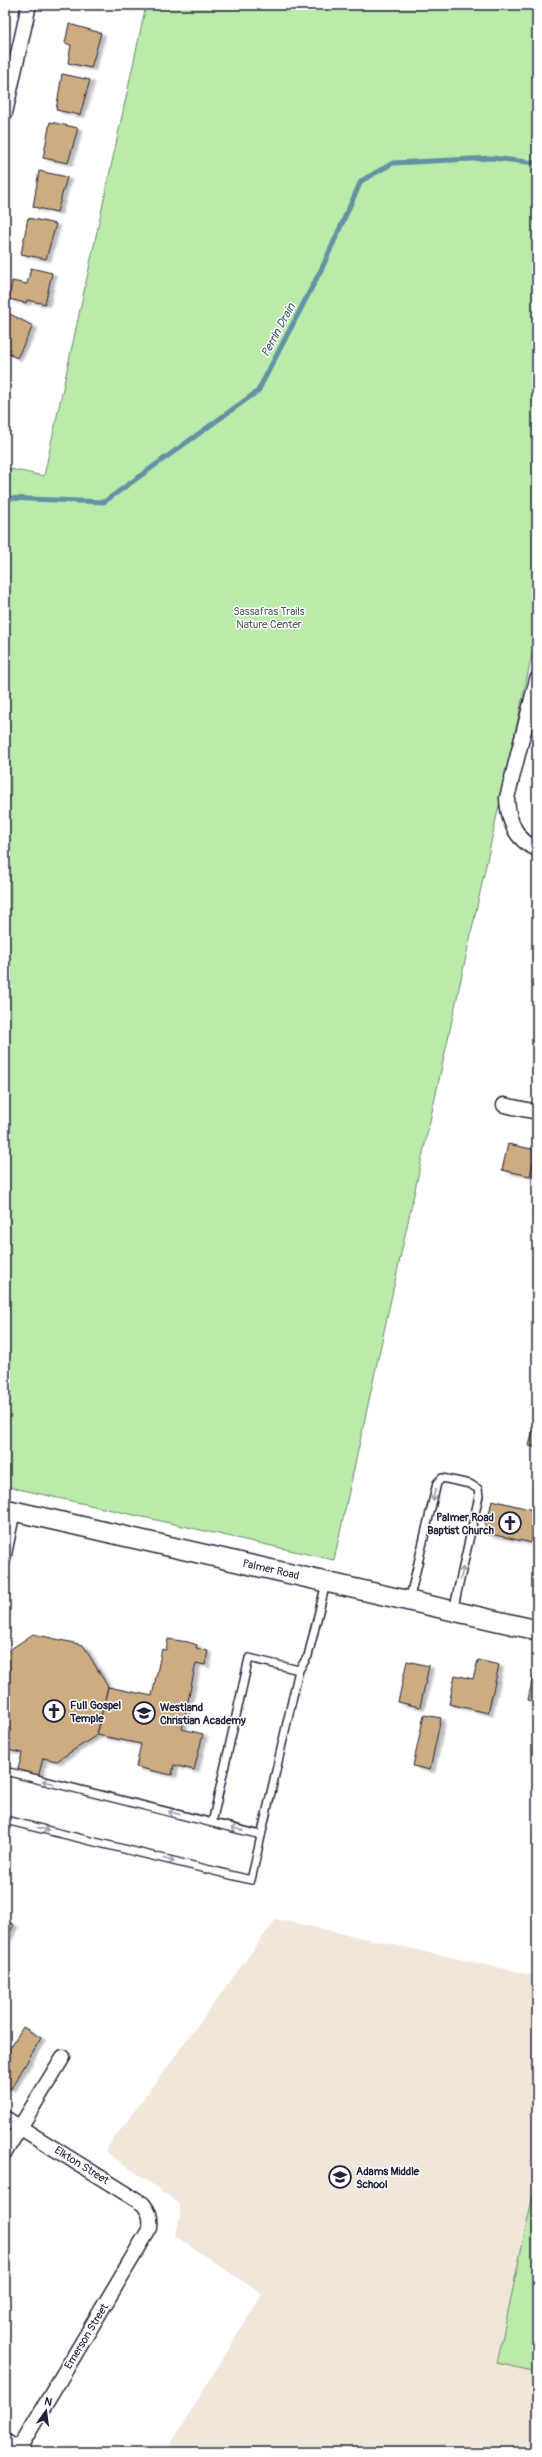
<svg xmlns="http://www.w3.org/2000/svg" width="542" height="2457" viewBox="0 0 542 2457" font-family="Pangolin,sans-serif">
<style>
.built{fill:#f0e6d9}
.green{fill:#baebaa;stroke:#6e8672}
.lines{fill:none;stroke-linecap:round;stroke-linejoin:round}
.stream{stroke:#6392a5;stroke-width:5}
.building{fill:#cdac81;stroke:#22223b;filter:url(#shadow)}
.lane-casing{stroke:#22223b;stroke-width:10}
.street-casing{stroke:#22223b;stroke-width:17}
.secondary-casing{stroke:#22223b;stroke-width:22}
.lane{stroke:#fff;stroke-width:7}
.street{stroke:#fff;stroke-width:14}
.secondary{stroke:#fff;stroke-width:19}
.oneway{stroke:#9c9ca7}
.labels{text-anchor:middle;stroke-width:3;stroke-linejoin:round;paint-order:stroke}
.park-label{font-size:11px;fill:#505e5c;stroke:#fff}
.poi-label{font-size:11px;font-weight:bold;fill:#22223b;stroke:#fff;text-anchor:start}
.street-label{font-size:11px;fill:#22223b;stroke:#fff}
.water-label{font-size:12px;font-style:italic;fill:#425a70;stroke:#fff}
</style>
<defs>
<filter id="shadow"><feDropShadow dx="4.5" dy="2.5" stdDeviation="1" flood-color="#0004"/></filter>
</defs>
<rect width="100%" height="100%" fill="#fff"/>
<filter id="ink" filterUnits="userSpaceOnUse"><feTurbulence type="fractalNoise" baseFrequency=".025" numOctaves="2"/><feDisplacementMap in="SourceGraphic" scale="8" xChannelSelector="R" yChannelSelector="G"/><feConvolveMatrix kernelMatrix="1 2 1 2 8 2 1 2 1" color-interpolation-filters="sRGB"/></filter>
<g filter="url(#ink)">
<!-- built -->
<path class="built" d="M276 1919 537 1976V2452H166L262 2294 175 2236 180 2218V2204L105 2151Z"/>
<!-- green -->
<g class="green">
<path d="M146 5H537V632L334 1560 5 1486V468L44 476Z"/>
<path d="M537 2176V2372L497 2363Z"/>
</g>
<g class="lines">
<!-- stream -->
<path class="stream" d="M5 498 104 502 258 391 323 266 361 181 393 163 492 158 537 163"/>
</g>
<!-- building -->
<g class="building">
<path d="M69 24 101 33 91 68 68 63 71 45 65 43Z"/>
<path d="M62 74 90 80 80 115 56 110Z"/>
<path d="M50 122 78 128 68 163 43 158Z"/>
<path d="M39 171 67 177 57 212 33 207Z"/>
<path d="M28 218 56 224 46 259 21 254Z"/>
<path d="M31 268 52 273 45 304 27 300 26 303 9 299 12 281 27 284Z"/>
<path d="M10 314 33 326 17 358 5 352V324Z"/>
<path d="M508 1144 536 1150 530 1176 502 1170Z"/>
<path d="M533 1430 537 1431V1447L529 1446Z"/>
<path d="M492 1500 537 1511V1544L485 1533V1519H488Z"/>
<path d="M33 1634 83 1645 108 1687 97 1735 57 1761 43 1758 38 1778 17 1774 22 1753 7 1750 5 1747V1653Z"/>
<path d="M168 1639 188 1642 197 1645 196 1648 208 1651 205 1665 196 1663 182 1729 203 1734 194 1770 174 1765 172 1775 136 1767 141 1744 97 1735 108 1687 152 1696 162 1649 166 1650Z"/>
<path d="M478 1660 499 1665 488 1713 449 1704 455 1675 473 1679Z"/>
<path d="M407 1661 429 1666 420 1707 398 1702Z"/>
<path d="M533 1677 537 1678V1702L528 1700Z"/>
<path d="M424 1715 441 1718 430 1770 413 1766Z"/>
<path d="M5 1920 14 1925 5 1941Z"/>
<path d="M23 2027 41 2038 11 2089 5 2086V2056Z"/>
</g>
<g class="lines">
<!-- lane casing -->
<g class="lane-casing">
<g id="lane">
<path d="M5 1567 16 1513"/>
<path d="M409 1601 437 1483 442 1478 470 1484 478 1489 479 1496 453 1611"/>
<path d="M299 1670 308 1656 326 1583"/>
<path d="M5 1771 261 1835"/>
<path d="M5 1820 251 1880 299 1670 249 1658 212 1823"/>
</g>
</g>
<!-- street casing -->
<g class="street-casing">
<g id="street">
<path d="M5 113 29 5"/>
<path d="M537 679 507 798C508 820 515 840 537 849"/>
<path d="M504 1105 537 1112"/>
<path d="M5 2118 143 2204C150 2213 151 2217 150 2228L17 2452"/>
<path d="M5 2152 63 2057"/>
<path d="M5 2441 24 2452"/>
</g>
</g>
<!-- secondary casing -->
<g class="secondary-casing">
<path id="secondary" d="M5 1509 537 1630"/>
</g>
<!-- lane -->
<use href="#lane" class="lane"/>
<!-- street -->
<use href="#street" class="street"/>
<!-- secondary -->
<use href="#secondary" class="secondary"/>
</g>
<!-- one-way arrows -->
<defs><path id="oneway-shaft" d="M-6 0H5M1.5-3L5.5 0L1.5 3" fill="none" stroke-width="1.6" stroke-linecap="round" stroke-linejoin="round"/></defs>
<g class="oneway">
<use href="#oneway-shaft" transform="translate(434 1495) rotate(103)"/>
<use href="#oneway-shaft" transform="translate(462 1573) rotate(-78)"/>
<use href="#oneway-shaft" transform="translate(48 1782) rotate(-166)"/>
<use href="#oneway-shaft" transform="translate(174 1813) rotate(-166)"/>
<use href="#oneway-shaft" transform="translate(43 1829) rotate(14)"/>
<use href="#oneway-shaft" transform="translate(237 1829) rotate(-166)"/>
<use href="#oneway-shaft" transform="translate(169 1860) rotate(14)"/>
</g>
</g>
<!-- icons -->
<defs>
<g id="church-ring" transform="scale(1.15)"><circle r="9.5" fill="#fff" stroke="#22223b" stroke-width="1.5"/><path d="M-1.2-6h2.4v3.5h3.3v2.4h-3.3V6h-2.4V-.1h-3.3v-2.4h3.3Z" fill="#22223b"/></g>
<g id="school-ring" transform="scale(1.15)"><circle r="9.5" fill="#fff" stroke="#22223b" stroke-width="1.5"/><path d="M0-5L7-2L0 1L-7-2ZM-4 1L0 2.5L4 1V4Q0 6-4 4Z" fill="#22223b"/></g>
</defs>
<g fill-rule="evenodd">
<use href="#church-ring" x="510" y="1523"/>
<use href="#church-ring" x="54" y="1711"/>
<use href="#school-ring" x="144" y="1713"/>
<use href="#school-ring" x="340" y="2177"/>
</g>
<g class="labels">
<!-- park labels -->
<g class="park-label">
<text x="269" y="615">Sassafras Trails<tspan x="269" dy="13">Nature Center</tspan></text>
</g>
<!-- poi labels -->
<g class="poi-label">
<text x="494" y="1521" text-anchor="end">Palmer Road<tspan x="494" dy="13">Baptist Church</tspan></text>
<text x="70" y="1709">Full Gospel<tspan x="70" dy="13">Temple</tspan></text>
<text x="160" y="1711">Westland<tspan x="160" dy="13">Christian Academy</tspan></text>
<text x="356" y="2175">Adams Middle<tspan x="356" dy="13">School</tspan></text>
</g>
<!-- street labels -->
<g class="street-label">
<text transform="translate(271 1569) rotate(13)" y="4">Palmer Road</text>
<text transform="translate(82 2165) rotate(32)" y="4">Elkton Street</text>
<text transform="translate(86 2336) rotate(-59)" y="4">Emerson Street</text>
</g>
<!-- water labels -->
<g class="water-label">
<text transform="translate(278 330) rotate(-62)" y="4">Perrin Drain</text>
</g>
</g>
<!-- margin -->
<rect width="542" height="2457" fill="none" stroke="#fff" stroke-width="20"/>
<rect x="10" y="10" width="522" height="2437" fill="none" stroke="#22223b" stroke-width="1.5" filter="url(#ink)"/>
<!-- north arrow -->
<g transform="translate(46 2411) rotate(14)" stroke="#ffffff" stroke-width="3" paint-order="stroke">
<path d="M0-3L7 15L0 10L-7 15Z" fill="#22223b"/>
<text y="-6" font-size="11" font-weight="bold" text-anchor="middle" fill="#22223b">N</text>
</g>
</svg>
